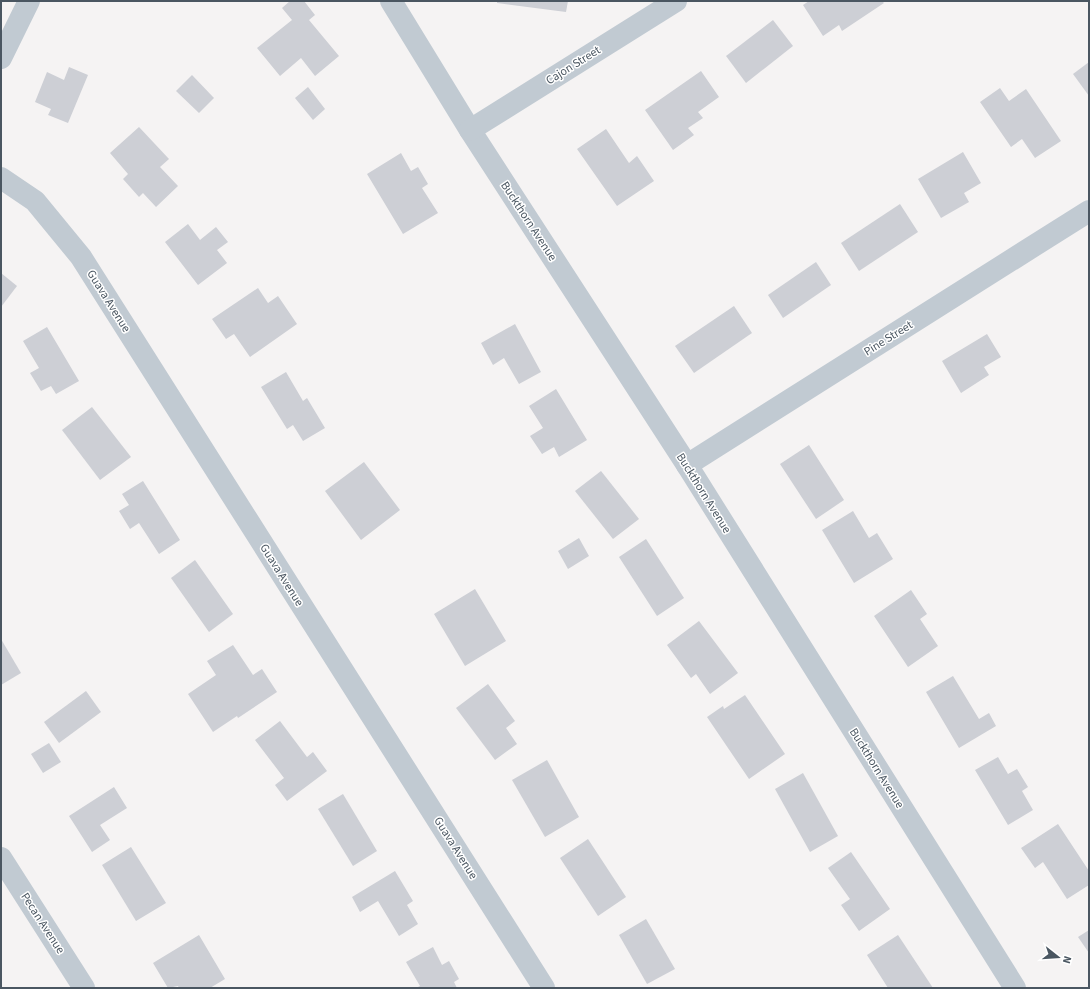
<svg xmlns="http://www.w3.org/2000/svg" width="1090" height="989" viewBox="0 0 1090 989" font-family="'Source Sans 3',sans-serif">
<style>
.building{fill:#cdcfd5}
.lines{fill:none;stroke-linecap:round;stroke-linejoin:round}
.minor{stroke:#c1cad2;stroke-width:22}
.labels{text-anchor:middle;stroke-width:3;stroke-linejoin:round;paint-order:stroke}
.street-label{font-size:12px;fill:#4a5661;stroke:#fff}
</style>
<rect width="100%" height="100%" fill="#f5f3f3"/>
<!-- building -->
<g class="building">
<path d="M290 1H304L315 15 309 20 339 56 315 76 301 58 280 76 257 48 292 20 282 8Z"/>
<path d="M497 1H568L566 12 497 3Z"/>
<path d="M809 1H882L884 3 842 31 839 25 823 36 803 5Z"/>
<path d="M773 20 793 46 746 83 726 56Z"/>
<path d="M1089 62V96L1073 74Z"/>
<path d="M69 67 88 75 68 123 48 115 51 109 35 102 47 72 64 80Z"/>
<path d="M701 71 719 97 698 112 703 118 688 128 694 135 673 150 645 110Z"/>
<path d="M192 75 214 98 199 113 176 91Z"/>
<path d="M308 87 325 109 313 120 295 98Z"/>
<path d="M1000 88 1009 101 1026 89 1061 141 1035 158 1022 139 1011 147 980 102Z"/>
<path d="M139 127 169 159 160 167 178 186 156 207 143 193 139 197 123 179 128 174 110 153Z"/>
<path d="M606 129 629 163 637 156 654 181 617 206 577 149Z"/>
<path d="M963 152 981 183 964 193 969 202 941 218 918 179Z"/>
<path d="M401 153 411 171 418 167 428 184 422 188 438 213 403 234 367 174Z"/>
<path d="M900 204 918 232 859 271 841 243Z"/>
<path d="M188 224 200 240 216 227 228 242 217 250 227 263 198 285 165 242Z"/>
<path d="M816 262 831 285 783 318 768 295Z"/>
<path d="M1 273 17 286 1 307Z"/>
<path d="M258 288 268 303 278 296 297 324 250 357 234 334 226 339 212 319Z"/>
<path d="M734 306 752 333 694 373 675 346Z"/>
<path d="M515 324 541 372 519 384 504 358 493 365 481 343Z"/>
<path d="M47 327 79 381 56 394 51 386 41 391 30 373 39 368 23 341Z"/>
<path d="M987 334 1001 357 984 367 989 375 961 393 942 361Z"/>
<path d="M286 372 303 401 307 398 325 428 303 441 293 425 287 429 261 387Z"/>
<path d="M556 389 587 440 559 457 554 447 542 454 530 436 543 428 529 406Z"/>
<path d="M92 407 131 457 100 480 62 430Z"/>
<path d="M809 445 844 500 816 519 780 464Z"/>
<path d="M364 462 400 510 361 540 325 491Z"/>
<path d="M601 471 639 519 613 539 575 491Z"/>
<path d="M143 481 180 540 159 554 139 523 130 529 119 511 129 505 122 494Z"/>
<path d="M853 511 869 538 877 533 893 559 854 583 822 530Z"/>
<path d="M579 538 589 556 568 569 558 551Z"/>
<path d="M646 539 684 598 657 616 619 557Z"/>
<path d="M195 560 233 614 209 632 171 578Z"/>
<path d="M475 589 506 641 465 666 434 614Z"/>
<path d="M911 590 927 614 920 619 938 646 908 667 874 616Z"/>
<path d="M699 621 738 673 710 694 696 674 691 678 667 645Z"/>
<path d="M1 639 21 673 1 685Z"/>
<path d="M233 645 253 675 262 669 277 692 238 718 237 716 213 732 188 694 216 675 207 661Z"/>
<path d="M953 676 979 719 989 713 996 726 959 748 926 692Z"/>
<path d="M488 684 515 721 506 728 517 744 495 760 456 708Z"/>
<path d="M86 691 101 712 59 743 44 722Z"/>
<path d="M745 695 785 754 749 779 707 717 723 706 724 709Z"/>
<path d="M280 721 307 757 313 752 327 771 287 801 275 785 284 778 255 740Z"/>
<path d="M49 743 61 762 43 773 31 754Z"/>
<path d="M998 757 1008 774 1017 769 1028 787 1022 791 1033 810 1008 825 975 770Z"/>
<path d="M547 760 579 817 545 837 512 780Z"/>
<path d="M803 773 838 836 810 852 775 789Z"/>
<path d="M114 787 127 808 100 825 110 840 92 852 69 816Z"/>
<path d="M343 794 377 851 353 866 318 809Z"/>
<path d="M1058 824 1089 871V885L1067 899 1043 862 1035 868 1021 848Z"/>
<path d="M588 839 626 897 598 916 560 858Z"/>
<path d="M131 847 166 903 136 921 102 865Z"/>
<path d="M851 852 890 909 859 931 841 905 850 899 828 868Z"/>
<path d="M395 871 413 901 407 905 418 924 399 936 378 901 360 912 352 897Z"/>
<path d="M646 919 675 969 647 984 619 935Z"/>
<path d="M1089 930V953L1078 937Z"/>
<path d="M199 935 225 979 210 988H179L178 986 168 988 153 963Z"/>
<path d="M898 935 933 988H888L867 955Z"/>
<path d="M433 947 442 965 449 961 459 979 454 982 457 988H416L420 986 406 962Z"/>
</g>
<g class="lines">
<!-- minor -->
<g class="minor">
<path d="M391 1 470 130 687 465 1015 988"/>
<path d="M1 58 29 1"/>
<path d="M470 130 676 1"/>
<path d="M1 178 35 201 81 257 544 988"/>
<path d="M687 465 1089 211"/>
<path d="M1 858 84 988"/>
</g>
</g>
<g class="labels">
<!-- street labels -->
<g class="street-label">
<text transform="translate(573 65) rotate(-32)" y="4">Cajon Street</text>
<text transform="translate(529 221) rotate(57)" y="4">Buckthorn Avenue</text>
<text transform="translate(109 301) rotate(58)" y="4">Guava Avenue</text>
<text transform="translate(888 338) rotate(-32)" y="4">Pine Street</text>
<text transform="translate(704 493) rotate(58)" y="4">Buckthorn Avenue</text>
<text transform="translate(282 575) rotate(58)" y="4">Guava Avenue</text>
<text transform="translate(877 768) rotate(58)" y="4">Buckthorn Avenue</text>
<text transform="translate(456 848) rotate(58)" y="4">Guava Avenue</text>
<text transform="translate(43 923) rotate(57)" y="4">Pecan Avenue</text>
</g>
</g>
<!-- border -->
<rect width="1090" height="989" fill="none" stroke="#4a5661" stroke-width="4"/>
<!-- north arrow -->
<g transform="translate(1058 957) rotate(107)" stroke="#ffffff" stroke-width="3" paint-order="stroke">
<path d="M0-3L7 15L0 10L-7 15Z" fill="#4a5661"/>
<text y="-6" font-size="11" font-weight="bold" text-anchor="middle" fill="#4a5661">N</text>
</g>
</svg>
